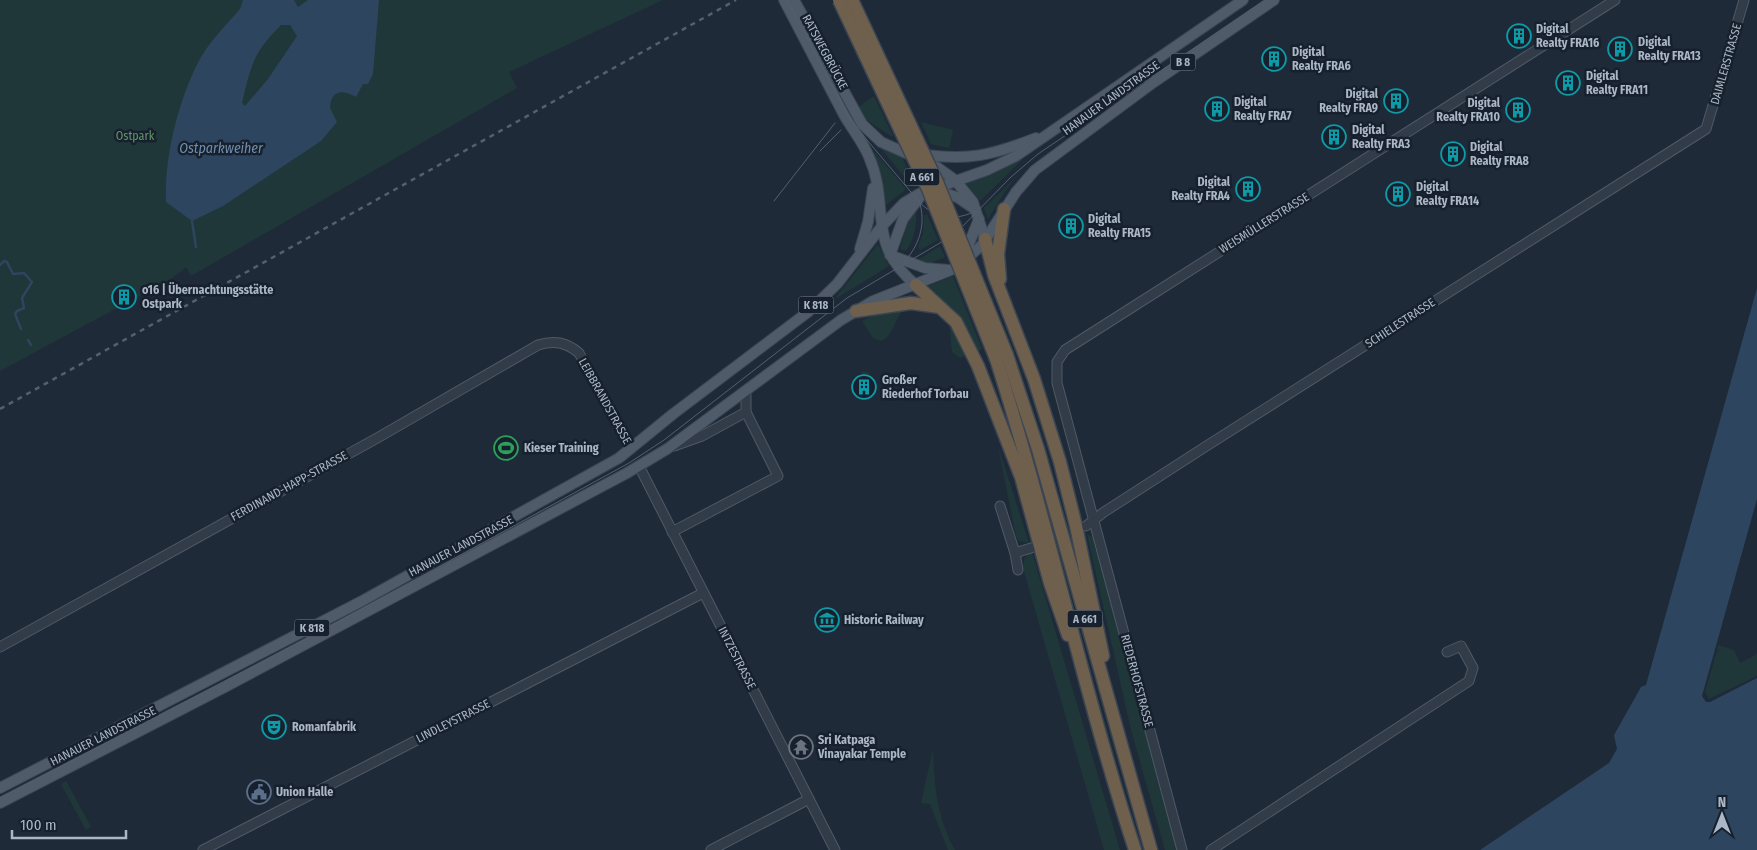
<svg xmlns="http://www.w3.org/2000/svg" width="1757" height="850" viewBox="0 0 1757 850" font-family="'Fira Sans Condensed',sans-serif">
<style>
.green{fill:#203739}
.water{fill:#2d455f;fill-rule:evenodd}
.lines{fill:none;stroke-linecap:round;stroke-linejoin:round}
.stream{stroke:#2d455f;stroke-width:2.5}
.minor-casing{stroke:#4f5967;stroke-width:11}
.major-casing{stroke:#3b4552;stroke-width:12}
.highway-casing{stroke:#3c4653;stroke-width:15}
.minor{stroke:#313c48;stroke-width:9}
.major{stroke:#4f5b69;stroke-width:10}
.highway{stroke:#6f604d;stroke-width:12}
.tram{stroke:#536070;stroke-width:1}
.rail{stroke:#536070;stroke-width:2.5;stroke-dasharray:5 5;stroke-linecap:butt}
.highway-bridge-casing{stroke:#3c4653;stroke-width:15;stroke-linecap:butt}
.highway-bridge{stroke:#6f604d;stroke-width:12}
.labels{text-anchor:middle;stroke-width:5;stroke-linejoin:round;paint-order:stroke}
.shield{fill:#17212d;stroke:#7f8998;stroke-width:1}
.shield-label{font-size:11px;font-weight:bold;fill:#abb6c6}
.poi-label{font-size:12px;font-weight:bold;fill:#abb6c6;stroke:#17212d;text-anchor:start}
.street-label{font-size:12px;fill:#abb6c6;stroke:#17212d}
.park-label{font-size:12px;fill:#61976b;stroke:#17212d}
.water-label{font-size:14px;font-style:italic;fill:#708eb1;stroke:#17212d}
</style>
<rect width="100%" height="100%" fill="#1e2a38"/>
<!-- green -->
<g class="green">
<path d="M0 0H663L509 72 517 88 191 276 186 267 171 279 0 371Z"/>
<path d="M874 96 894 138 865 119 857 108Z"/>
<path d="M921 122 953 130 949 148 931 144Z"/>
<path d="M878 145 902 157 914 184 912 186Z"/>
<path d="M873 150 906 189 885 206 881 175Z"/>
<path d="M1023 159 980 201 966 184 990 175Z"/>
<path d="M1020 173 1006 190 988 219 984 208Z"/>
<path d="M916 210C917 226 915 237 906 251L900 249 908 220Z"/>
<path d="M927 214 938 240 920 250 918 247 923 233 924 216Z"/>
<path d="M878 244 889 266 837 298 836 297Z"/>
<path d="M940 246 945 257 931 263 916 261Z"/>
<path d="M953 276 982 349 977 352 959 317 926 287Z"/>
<path d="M907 309C893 315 896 335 881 341L873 338 862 321 876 314Z"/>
<path d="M949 322 968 355 960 358 952 352Z"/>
<path d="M861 371 868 372 872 379 874 390 869 397Z"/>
<path d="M998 446 1029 543 1019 541 1016 537Z"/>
<path d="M1087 534 1094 538 1177 850H1165L1131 730Z"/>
<path d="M1031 552H1032L1120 850H1104L1023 568 1024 559Z"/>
<path d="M1718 645 1734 650 1740 663 1757 654V676L1709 699 1705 692 1717 651H1722L1717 650Z"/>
<path d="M933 749C934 785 937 818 955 850H948L930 804 921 803Z"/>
<path d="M66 781 91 827 86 830 61 784Z"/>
</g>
<!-- water -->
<g class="water">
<path d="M243 0H294L298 7 308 0H379L373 74 368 84H363L356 97C342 89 331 90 330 108L337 122 321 141 223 206 192 221 166 202C164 157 179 97 201 57 211 40 227 24 240 9ZM281 25H290L297 36 268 79 245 106 242 103C251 65 253 53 281 25Z"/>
<path d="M1757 288V499L1702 696 1706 702H1710L1757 678V850H1480L1609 763 1617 749 1614 735 1641 687 1646 685Z"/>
</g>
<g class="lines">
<!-- stream -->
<g class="stream">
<path d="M192 221 196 247"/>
<path d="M0 265 4 261 7 262 13 274 24 273 32 282 22 298 24 308 17 311 15 314 21 329"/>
<path d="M28 340 31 345"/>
</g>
<!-- minor casing -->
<g class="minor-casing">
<g id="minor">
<path d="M674 446 702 436 746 412"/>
<path d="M639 466 835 850"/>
<path d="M1000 506 1015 553"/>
<path d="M1086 526 1104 512 1208 445 1706 129 1744 0"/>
<path d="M672 532 778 476 746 412V391"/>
<path d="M1018 570 1015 553 1031 548"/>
<path d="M0 647 379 437 538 345C554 340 566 342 579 353L631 449"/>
<path d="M203 850 703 593"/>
<path d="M711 850 809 799"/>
<path d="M1182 850 1057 383V362L1065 350 1615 0"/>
<path d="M1211 850 1469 681 1473 668 1461 646 1447 652"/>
</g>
</g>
<!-- major casing -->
<g class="major-casing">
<g id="major">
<path d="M784 0C804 38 824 77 844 115 852 129 863 142 869 157 891 207 865 243 916 285"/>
<path d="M794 0 862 124 881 142 937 167 955 180 973 202 985 239"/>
<path d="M919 154C968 161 990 156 1036 138"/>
<path d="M937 191 957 197 973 208"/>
<path d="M860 249 868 222 873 188"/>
<path d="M890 255 903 219 920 197"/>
<path d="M890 255 925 268 949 270"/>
<path d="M964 256 979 219"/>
<path d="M0 788 362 601 619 458 673 414 808 312 837 284 882 226 904 203 919 194 987 170 1016 156 1243 0"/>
<path d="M0 803 225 687 627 473 667 449 841 320 873 301 956 268 982 245 1016 192 1035 170 1154 82 1274 0"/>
</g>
</g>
<!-- highway casing -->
<g class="highway-casing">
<g id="highway">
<path d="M985 239 994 275 1034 379 1060 462 1076 526 1103 656"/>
<path d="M1000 279 998 254 1004 209"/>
<path d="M916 285 956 322 978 366 1021 477 1050 583 1068 635"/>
<path d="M856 311 911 303 939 307"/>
<path d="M1007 355 1038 449 1151 850"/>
<path d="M996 359C1048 521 1082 688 1135 850"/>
</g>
</g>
<!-- minor -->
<use href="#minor" class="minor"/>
<!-- major -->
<use href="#major" class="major"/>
<!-- highway -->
<use href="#highway" class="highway"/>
<!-- tram -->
<g class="tram">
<path d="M787 0 851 121 921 204C938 219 955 221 976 211"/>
<path d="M820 151 841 130"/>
<path d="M774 201 835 123"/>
<path d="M903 263C919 247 927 223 919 201"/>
<path d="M0 798 321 631 629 463 664 440 847 298 955 234 1011 177 1038 154 1265 0"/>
</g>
<!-- rail -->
<path class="rail" d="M0 409 736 0"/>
<!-- highway-bridge casing -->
<g class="highway-bridge-casing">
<g id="highway-bridge">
<path d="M839 0 928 189 996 359"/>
<path d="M852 0 937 182 1007 355"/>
</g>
</g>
<!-- highway-bridge -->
<use href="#highway-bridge" class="highway-bridge"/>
</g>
<!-- icons -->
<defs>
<g id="building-ring" transform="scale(1.25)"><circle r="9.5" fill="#17212d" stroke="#0f9aa8" stroke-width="1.5"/><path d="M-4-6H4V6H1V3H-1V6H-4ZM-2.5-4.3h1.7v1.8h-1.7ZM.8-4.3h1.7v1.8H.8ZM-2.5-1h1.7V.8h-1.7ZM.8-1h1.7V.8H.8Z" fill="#0f9aa8"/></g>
<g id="stadium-ring" transform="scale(1.25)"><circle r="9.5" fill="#17212d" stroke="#2e9e5b" stroke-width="1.5"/><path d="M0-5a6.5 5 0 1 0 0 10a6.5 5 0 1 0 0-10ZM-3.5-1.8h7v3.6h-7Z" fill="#2e9e5b"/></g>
<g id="museum-ring" transform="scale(1.25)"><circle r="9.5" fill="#17212d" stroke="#0f9aa8" stroke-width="1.5"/><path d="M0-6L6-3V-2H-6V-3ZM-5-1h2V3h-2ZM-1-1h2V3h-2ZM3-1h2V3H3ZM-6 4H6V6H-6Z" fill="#0f9aa8"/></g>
<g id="theatre-ring" transform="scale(1.25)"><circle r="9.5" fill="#17212d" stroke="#0f9aa8" stroke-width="1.5"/><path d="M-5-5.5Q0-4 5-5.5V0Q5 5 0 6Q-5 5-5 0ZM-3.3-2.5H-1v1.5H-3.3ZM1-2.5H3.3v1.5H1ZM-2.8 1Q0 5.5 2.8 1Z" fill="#0f9aa8"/></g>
<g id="temple-ring" transform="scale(1.25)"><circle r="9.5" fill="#17212d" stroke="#6b7280" stroke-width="1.5"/><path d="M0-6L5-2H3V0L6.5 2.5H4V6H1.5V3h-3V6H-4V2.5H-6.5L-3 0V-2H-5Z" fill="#6b7280"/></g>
<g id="civic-ring" transform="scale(1.25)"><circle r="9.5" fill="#17212d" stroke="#5c6f8a" stroke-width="1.5"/><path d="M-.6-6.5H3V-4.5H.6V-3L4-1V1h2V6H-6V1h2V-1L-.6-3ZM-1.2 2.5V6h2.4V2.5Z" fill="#5c6f8a"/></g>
</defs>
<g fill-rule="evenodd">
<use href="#building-ring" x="1519" y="36"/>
<use href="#building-ring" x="1620" y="49"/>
<use href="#building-ring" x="1274" y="59"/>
<use href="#building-ring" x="1568" y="83"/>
<use href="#building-ring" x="1396" y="101"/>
<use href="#building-ring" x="1217" y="109"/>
<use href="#building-ring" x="1518" y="110"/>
<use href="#building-ring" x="1334" y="137"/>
<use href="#building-ring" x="1453" y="154"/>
<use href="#building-ring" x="1248" y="189"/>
<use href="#building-ring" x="1398" y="194"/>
<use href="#building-ring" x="1071" y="226"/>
<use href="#building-ring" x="124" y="297"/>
<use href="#building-ring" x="864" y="387"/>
<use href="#stadium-ring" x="506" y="448"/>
<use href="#museum-ring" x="827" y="620"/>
<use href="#theatre-ring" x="274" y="727"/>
<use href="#temple-ring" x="801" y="747"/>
<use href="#civic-ring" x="259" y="792"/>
</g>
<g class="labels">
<!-- shield labels -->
<g class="shield">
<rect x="1170.5" y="53.5" width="25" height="17" rx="4"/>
<rect x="904.5" y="168.5" width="35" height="17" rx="4"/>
<rect x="798.5" y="296.5" width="35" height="17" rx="4"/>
<rect x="1067.5" y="610.5" width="35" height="17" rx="4"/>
<rect x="294.5" y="619.5" width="35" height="17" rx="4"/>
</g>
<g class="shield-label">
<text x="1183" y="66">B 8</text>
<text x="922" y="181">A 661</text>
<text x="816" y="309">K 818</text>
<text x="1085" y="623">A 661</text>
<text x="312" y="632">K 818</text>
</g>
<!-- poi labels -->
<g class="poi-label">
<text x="1536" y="33">Digital<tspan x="1536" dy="14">Realty FRA16</tspan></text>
<text x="1638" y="46">Digital<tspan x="1638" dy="14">Realty FRA13</tspan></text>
<text x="1292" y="56">Digital<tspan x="1292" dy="14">Realty FRA6</tspan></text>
<text x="1586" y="80">Digital<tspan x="1586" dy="14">Realty FRA11</tspan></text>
<text x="1378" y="98" text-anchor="end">Digital<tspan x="1378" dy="14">Realty FRA9</tspan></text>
<text x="1234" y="106">Digital<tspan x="1234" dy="14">Realty FRA7</tspan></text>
<text x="1500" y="107" text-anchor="end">Digital<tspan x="1500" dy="14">Realty FRA10</tspan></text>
<text x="1352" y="134">Digital<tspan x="1352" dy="14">Realty FRA3</tspan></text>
<text x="1470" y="151">Digital<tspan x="1470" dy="14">Realty FRA8</tspan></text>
<text x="1230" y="186" text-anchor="end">Digital<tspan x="1230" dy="14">Realty FRA4</tspan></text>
<text x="1416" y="191">Digital<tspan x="1416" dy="14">Realty FRA14</tspan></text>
<text x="1088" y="223">Digital<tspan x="1088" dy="14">Realty FRA15</tspan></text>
<text x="142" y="294">o16 | Übernachtungsstätte<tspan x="142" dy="14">Ostpark</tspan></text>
<text x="882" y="384">Großer<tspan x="882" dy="14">Riederhof Torbau</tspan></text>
<text x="524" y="452">Kieser Training</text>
<text x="844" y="624">Historic Railway</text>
<text x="292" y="731">Romanfabrik</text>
<text x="818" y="744">Sri Katpaga<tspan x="818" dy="14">Vinayakar Temple</tspan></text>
<text x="276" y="796">Union Halle</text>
</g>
<!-- street labels -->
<g class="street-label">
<text transform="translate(825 52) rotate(62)" y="4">RATSWEGBRÜCKE</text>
<text transform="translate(1726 64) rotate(-74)" y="4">DAIMLERSTRASSE</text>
<text transform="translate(1111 98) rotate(-36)" y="4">HANAUER LANDSTRASSE</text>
<text transform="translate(1264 223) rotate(-32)" y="4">WEISMÜLLERSTRASSE</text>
<text transform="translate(1400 323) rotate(-33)" y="4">SCHIELESTRASSE</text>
<text transform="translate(605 401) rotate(61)" y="4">LEIBBRANDSTRASSE</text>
<text transform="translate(289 486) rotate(-29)" y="4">FERDINAND-HAPP-STRASSE</text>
<text transform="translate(461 546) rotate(-28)" y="4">HANAUER LANDSTRASSE</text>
<text transform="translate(737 658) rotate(63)" y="4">INTZESTRASSE</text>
<text transform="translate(1137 681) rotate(75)" y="4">RIEDERHOFSTRASSE</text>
<text transform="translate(453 721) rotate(-27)" y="4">LINDLEYSTRASSE</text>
<text transform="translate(103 736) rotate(-27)" y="4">HANAUER LANDSTRASSE</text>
</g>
<!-- park labels -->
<g class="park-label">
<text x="135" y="140">Ostpark</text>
</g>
<!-- water labels -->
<g class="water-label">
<text x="221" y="153">Ostparkweiher</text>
</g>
</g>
<!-- north arrow -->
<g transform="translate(1722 815)" stroke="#17212d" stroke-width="4" paint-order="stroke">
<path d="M0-4L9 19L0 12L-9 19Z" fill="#abb6c6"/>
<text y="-8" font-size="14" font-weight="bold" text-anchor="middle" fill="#abb6c6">N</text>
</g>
<!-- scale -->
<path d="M12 830v8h114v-8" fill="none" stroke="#abb6c6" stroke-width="2.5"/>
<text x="20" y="830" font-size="15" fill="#abb6c6" stroke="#17212d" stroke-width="4" paint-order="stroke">100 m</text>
</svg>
